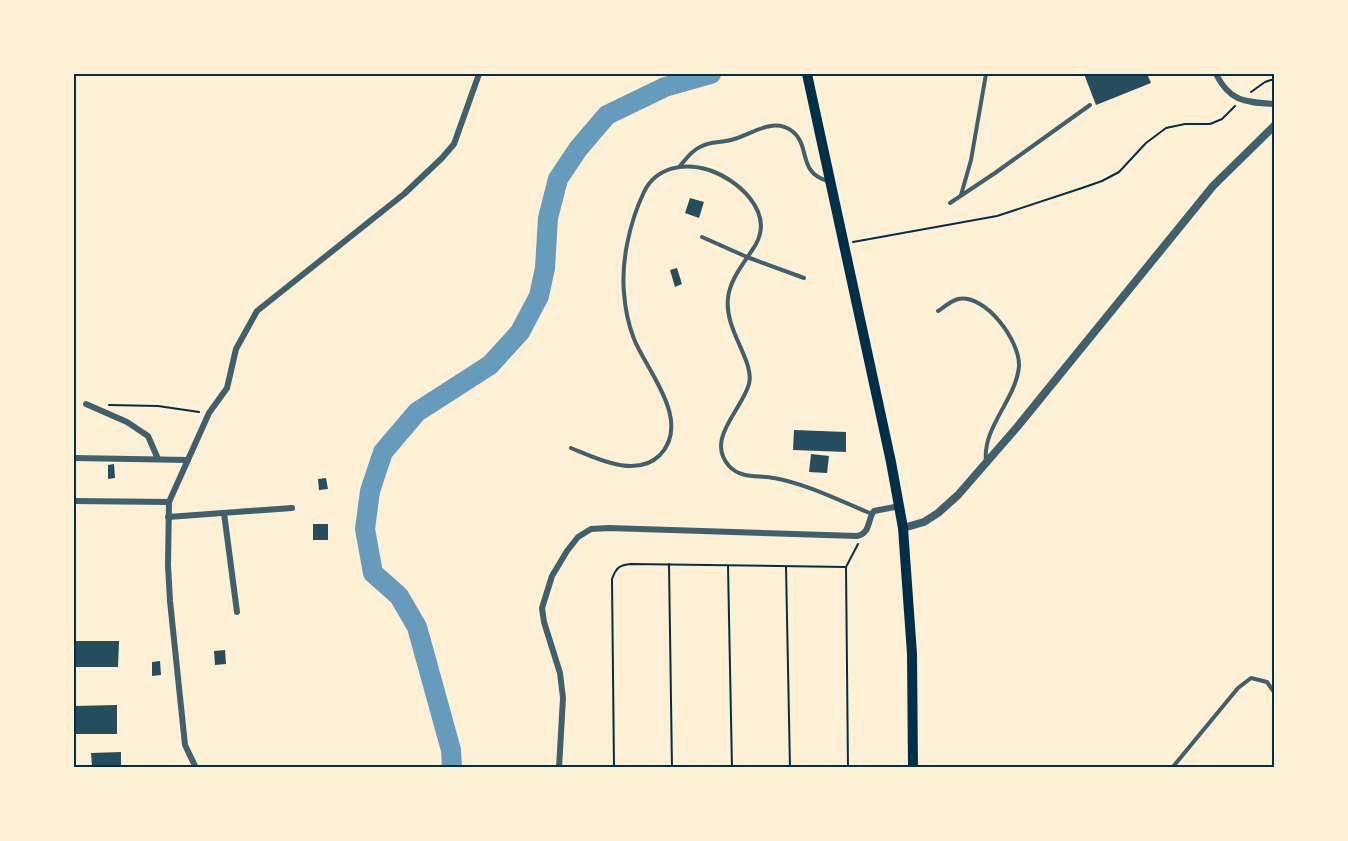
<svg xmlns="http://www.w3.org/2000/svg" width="1348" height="841" viewBox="0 0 1348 841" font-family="'Titillium Web',sans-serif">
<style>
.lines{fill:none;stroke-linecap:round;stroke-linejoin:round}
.river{stroke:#669bbc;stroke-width:20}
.building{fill:#264d5e}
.path{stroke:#003049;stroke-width:2}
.service{stroke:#3f606c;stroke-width:4}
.minor{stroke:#3f606c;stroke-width:6}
.tertiary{stroke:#3f606c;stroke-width:8}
.primary{stroke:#003049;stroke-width:10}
.neatline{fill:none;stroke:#003049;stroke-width:2}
</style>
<rect width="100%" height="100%" fill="#fdf0d5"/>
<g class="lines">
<!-- river -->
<path class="river" d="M452 768 451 750 417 627 399 596 373 573 365 529 370 491 383 452 417 412 490 365 520 332 539 296 545 268 548 218 558 179 578 149 607 115 665 87 711 74"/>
</g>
<!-- building -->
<g class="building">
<path d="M1084 74H1153L1148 76 1151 83 1096 105Z"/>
<path d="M690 198 704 202 699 218 685 213Z"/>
<path d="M677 268 682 284 675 287 670 270Z"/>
<path d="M794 430 846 432V452L793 450Z"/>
<path d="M811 454 829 456 827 473 809 472Z"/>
<path d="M114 464 115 478 108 479V465Z"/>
<path d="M326 478 328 489 319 490 318 479Z"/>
<rect x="313" y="524" width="15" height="16"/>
<path d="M74 641H119L118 667H74Z"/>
<path d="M225 650 226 664 215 665 214 651Z"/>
<path d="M160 661 161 675 152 676V662Z"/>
<path d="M117 705V734H74V706Z"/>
<path d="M121 752V765L92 766 91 753Z"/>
</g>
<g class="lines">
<!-- path -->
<g class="path">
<path d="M1251 92 1265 82 1274 79"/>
<path d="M853 242 997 216 1082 188 1102 181 1119 172 1146 143 1166 128 1185 124H1210L1222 119 1235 106"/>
<path d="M109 405 158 406 199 412"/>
<path d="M669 564 672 768"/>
<path d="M728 566 732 768"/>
<path d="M786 567 790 768"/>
<path d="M846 567 858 544"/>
<path d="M614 768 612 579C616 568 619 565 631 564L846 567 848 768"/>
</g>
<!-- service -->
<g class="service">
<path d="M680 166C686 159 691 151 700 147 710 141 720 143 731 140 750 136 772 116 792 131 811 145 797 173 828 181"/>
<path d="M961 195 971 160 986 74"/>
<path d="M950 203 995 173 1090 105"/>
<path d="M702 237 747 257 804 278"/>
<path d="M938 311C944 307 951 301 958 299 986 294 1020 341 1019 366 1016 400 982 427 986 462"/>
<path d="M571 448C596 458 636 479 660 455 692 421 648 373 634 339 629 326 625 307 624 293 621 261 630 221 644 192 656 167 684 162 709 170 737 179 774 211 756 244 746 261 730 278 728 298 724 330 755 361 749 384 742 410 705 439 729 466 741 479 758 475 774 478 807 484 840 501 872 514"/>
<path d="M1172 768 1238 688 1251 678 1267 682 1274 692"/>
</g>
<!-- minor -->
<g class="minor">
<path d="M1216 74C1230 102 1245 102 1274 104"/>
<path d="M86 404 127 422 148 436 158 459"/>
<path d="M74 458 188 460"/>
<path d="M74 501 169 502"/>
<path d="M224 513 237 612"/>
<path d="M168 517 292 508"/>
<path d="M196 768 185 745 170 601 168 565 169 502 209 413 227 388 236 349 257 311 404 194 442 158 454 144 479 74"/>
<path d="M559 768 563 698 560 673 544 622 542 608 552 576 567 551 578 537 591 529 609 528 857 536C871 533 867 520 874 511L900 506"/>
</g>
<!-- tertiary -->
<path class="tertiary" d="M903 528 924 522 938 513 958 495 1018 426 1213 186 1274 126"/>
<!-- primary -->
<path class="primary" d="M807 74 891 462 903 528 912 654 913 768"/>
</g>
<!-- border -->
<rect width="1348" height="841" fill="none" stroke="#fdf0d5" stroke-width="150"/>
<rect x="75" y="75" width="1198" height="691" class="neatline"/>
</svg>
